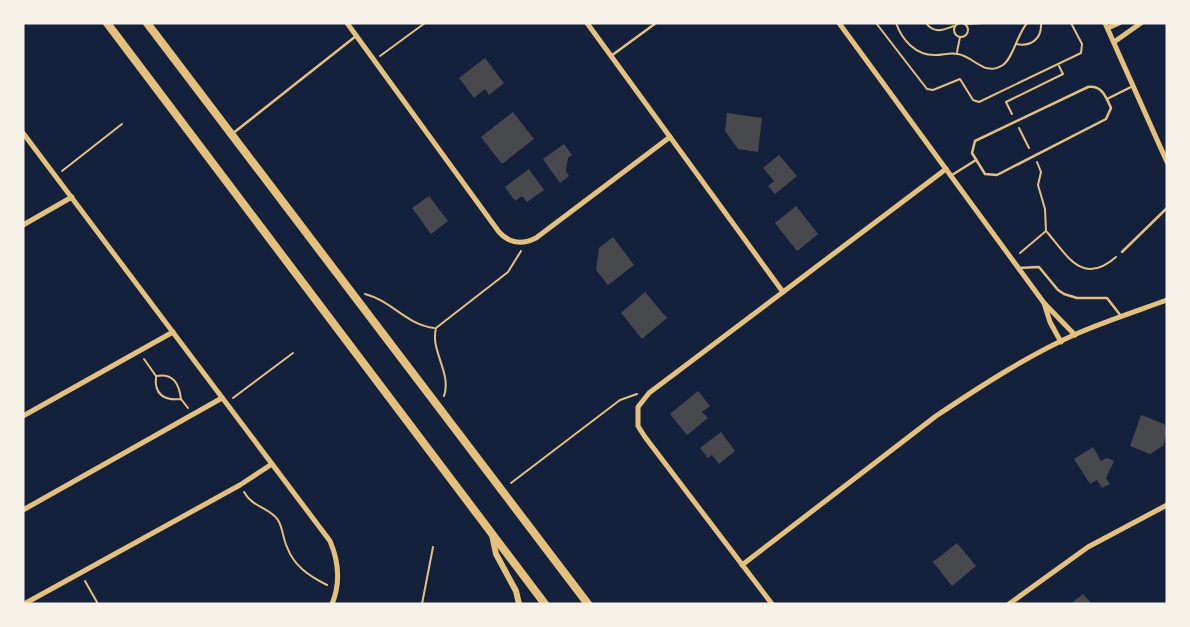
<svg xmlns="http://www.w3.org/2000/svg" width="1190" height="627" viewBox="0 0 1190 627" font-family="'Source Sans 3',sans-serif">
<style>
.building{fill:#48494c}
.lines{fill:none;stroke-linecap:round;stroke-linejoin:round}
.path{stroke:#e5c07b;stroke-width:2}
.service{stroke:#e5c07b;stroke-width:2.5}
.minor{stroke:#e5c07b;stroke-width:5}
.tertiary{stroke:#e5c07b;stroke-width:6}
.primary{stroke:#e5c07b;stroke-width:8}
</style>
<rect width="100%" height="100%" fill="#14213d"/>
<!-- building -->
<g class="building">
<path d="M485 58 504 83 489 95 485 89 474 98 459 78Z"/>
<path d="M513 112 534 139 502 164 481 137Z"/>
<path d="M727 113 762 118 758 152 738 149 725 131Z"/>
<path d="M564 144 572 155 568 158 566 171 569 176 560 183 543 159Z"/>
<path d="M779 155 797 176 775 194 768 186 774 181 763 168Z"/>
<path d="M529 169 544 190 527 202 522 196 515 201 505 187Z"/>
<path d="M429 196 448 221 431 234 412 208Z"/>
<path d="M796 206 818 234 797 251 775 223Z"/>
<path d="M613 237 634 265 608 285 596 270 599 248Z"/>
<path d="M645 292 667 318 642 339 621 313Z"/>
<path d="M698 391 710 406 702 412 708 418 687 435 670 414Z"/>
<path d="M1141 415 1164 424 1167 431 1163 446 1150 454 1130 446Z"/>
<path d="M721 432 735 451 719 464 712 455 708 458 700 448Z"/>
<path d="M1093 447 1101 461 1107 458 1114 461 1106 478 1110 484 1102 488 1097 480 1090 484 1074 459Z"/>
<path d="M957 543 976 566 952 586 933 562Z"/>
<path d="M1083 594 1092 604H1070Z"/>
</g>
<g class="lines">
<!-- path -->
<g class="path">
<path d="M876 23 927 89 933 90 960 79 973 100 979 102 1081 53 1082 44 1071 23"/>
<path d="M896 23C902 40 916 56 936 55 943 55 951 52 958 54 975 57 984 77 1003 65 1013 58 1017 35 1027 23"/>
<path d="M926 23C934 34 943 30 954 26"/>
<circle cx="961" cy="30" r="7"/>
<path d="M966 24 984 23"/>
<path d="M1016 44C1031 47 1042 39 1041 23"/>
<path d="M957 52 960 37"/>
<path d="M380 56 425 23"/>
<path d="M1012 114 1006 102 1063 74 1059 66"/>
<path d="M1019 128 1029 148"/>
<path d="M62 171 122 124"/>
<path d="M1047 232C1068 257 1083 286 1116 257"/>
<path d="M1020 253 1046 231 1045 209 1038 185 1041 172 1037 162"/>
<path d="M365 294C392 301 405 324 434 328"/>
<path d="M144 359 156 376C173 373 179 383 181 399"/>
<path d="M156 377C154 394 164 401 181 399L188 408"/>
<path d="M444 396C452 373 430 351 436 328L508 272 521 251"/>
<path d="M233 398 293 353"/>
<path d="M511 483 620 400 637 394"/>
<path d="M244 492C253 508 269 507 278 520 283 528 283 539 287 547 294 566 309 576 327 585"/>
<path d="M85 581 98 604"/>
<path d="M422 604 433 547"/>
</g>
<!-- service -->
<g class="service">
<path d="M611 56 656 23"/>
<path d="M1088 87C1102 85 1106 97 1111 108L1106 119 997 175 985 174 972 153 975 141Z"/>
<path d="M1107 99 1131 87"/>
<path d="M232 134 356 36"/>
<path d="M952 175 976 160"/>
<path d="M1122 252 1167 208"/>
<path d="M1018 268 1039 267 1058 290 1064 294 1077 298H1107L1121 316"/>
</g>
<!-- minor -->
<g class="minor">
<path d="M347 23 499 232C510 244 522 245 536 238L670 137"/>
<path d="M587 23 783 292"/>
<path d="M839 23 1044 303 1075 335"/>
<path d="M1105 23 1167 162"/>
<path d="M1108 28 1119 23"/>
<path d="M1114 42 1141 23"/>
<path d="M23 133 330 541C339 562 341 582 332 604"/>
<path d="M23 225 72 197"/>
<path d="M1044 303 1050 322 1061 342"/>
<path d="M23 416 173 332"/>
<path d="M23 510 222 398"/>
<path d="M742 565 936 416C981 386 1027 356 1076 334 1106 321 1137 311 1167 300"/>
<path d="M24 604 240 485 272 464"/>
<path d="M772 604 645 437 638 426V407L649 393 946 169"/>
<path d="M1009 604 1088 547 1167 505"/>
</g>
<!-- tertiary -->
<path class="tertiary" d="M492 535 496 554 516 591 519 604"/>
<!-- primary -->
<g class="primary">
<path d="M107 23 545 604"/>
<path d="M147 23 588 604"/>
</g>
</g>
<!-- border -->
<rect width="1190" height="627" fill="none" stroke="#f6f1e7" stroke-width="49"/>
</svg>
